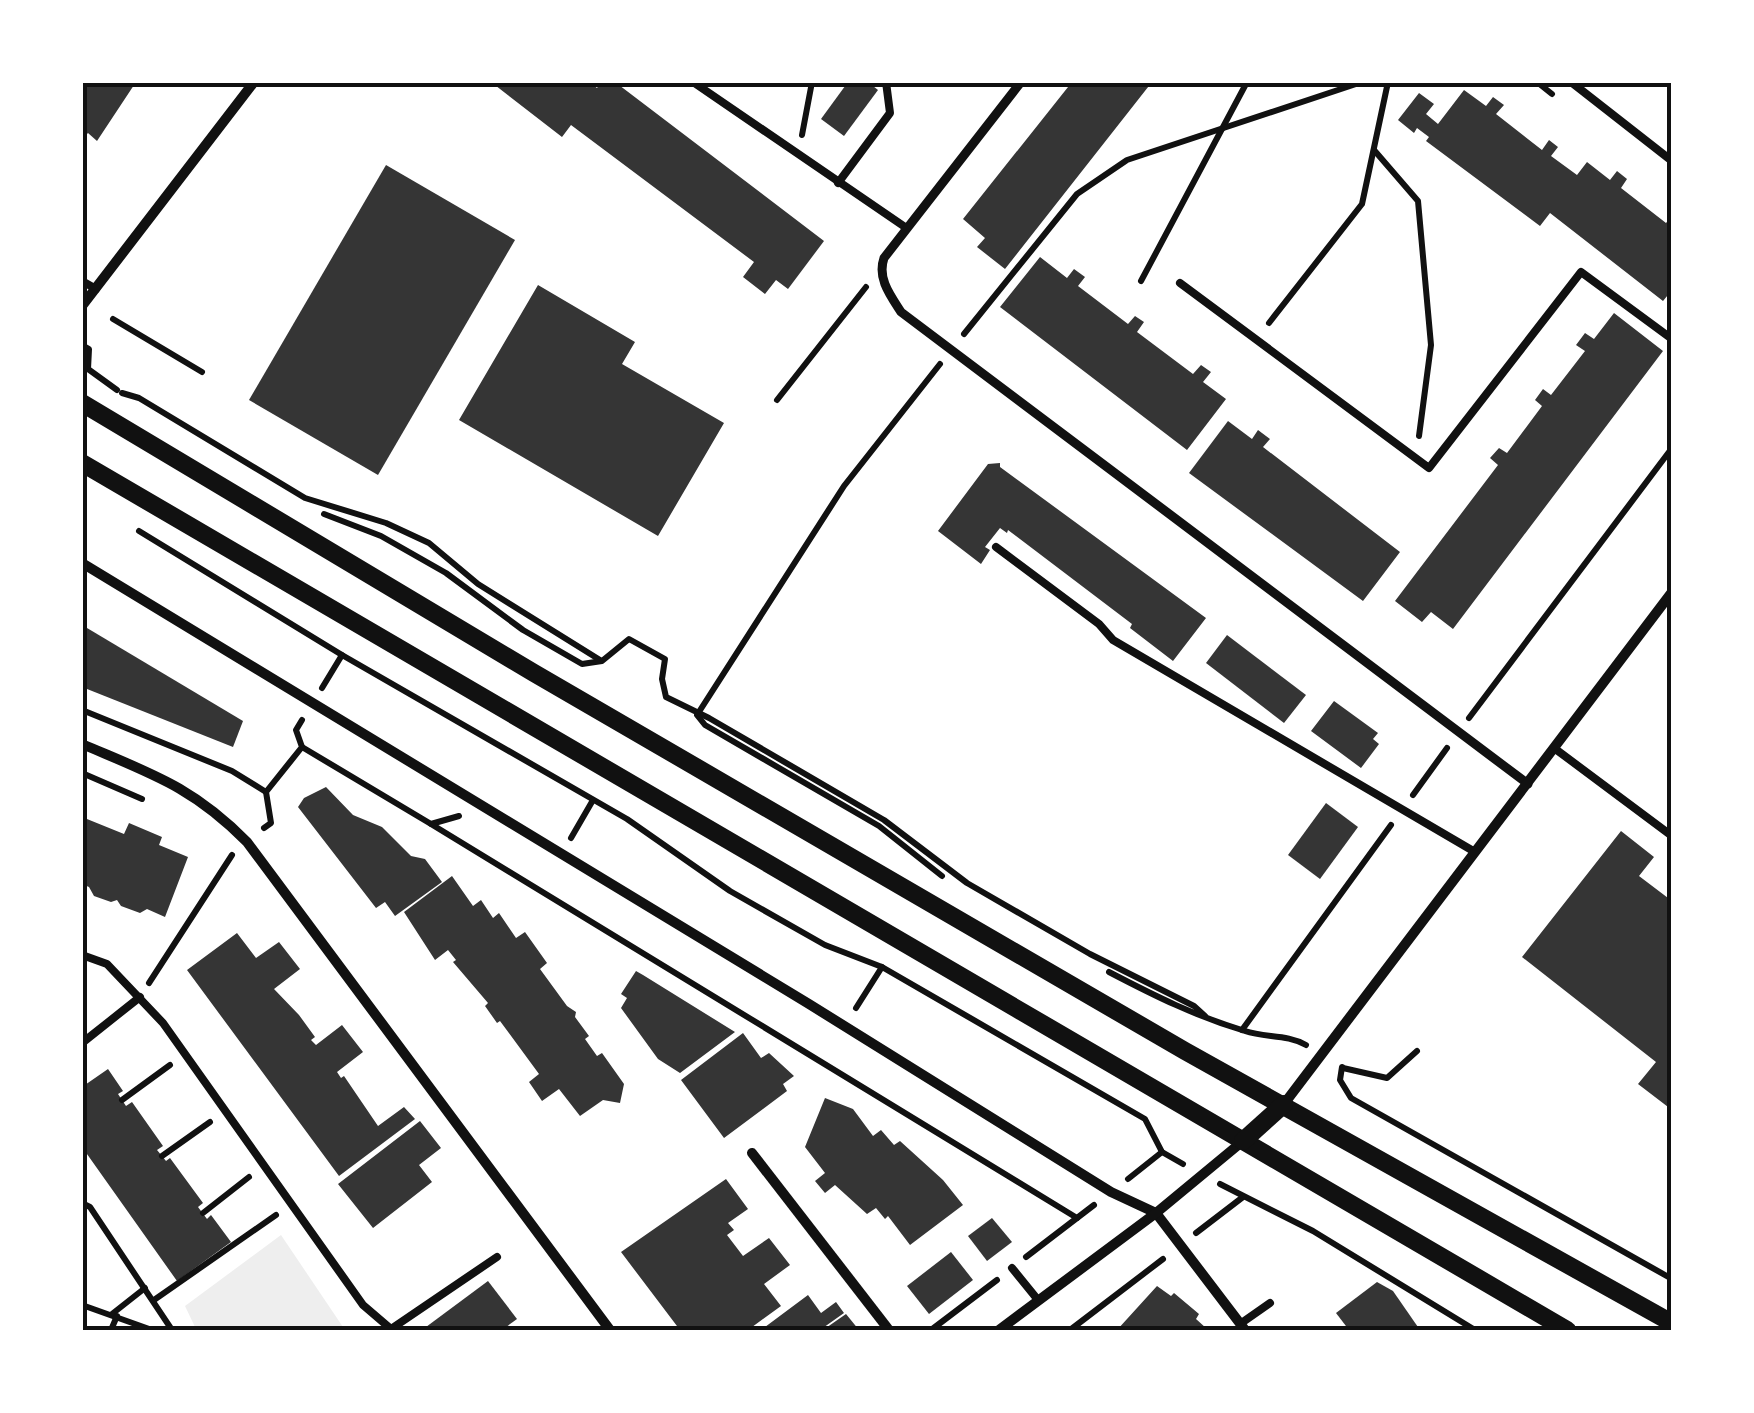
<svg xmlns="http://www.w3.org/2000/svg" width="1754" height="1413" viewBox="0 0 1754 1413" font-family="'Alegreya Sans',sans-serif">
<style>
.green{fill:#eee}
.building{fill:#353535}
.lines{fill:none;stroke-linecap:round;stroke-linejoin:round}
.path{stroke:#111;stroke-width:6}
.service{stroke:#111;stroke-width:8}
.pedestrian{stroke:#111;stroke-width:9}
.minor{stroke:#111;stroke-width:10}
.tertiary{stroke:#111;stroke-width:18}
.neatline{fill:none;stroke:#111;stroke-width:4}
</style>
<rect width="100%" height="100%" fill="#fff"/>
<!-- green -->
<path class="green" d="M281 1235 345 1330H204L195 1327 185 1306Z"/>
<!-- building -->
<g class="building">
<path d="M82 82H136L97 141 88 133 82 139Z"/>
<path d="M491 82H589L597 88 601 82H615L824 241 788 289 776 280 765 294 743 277 754 262 571 125 562 137Z"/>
<path d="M848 82H868L878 90 844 136 821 119Z"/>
<path d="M1072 82H1152L1005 269 977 247 985 238 963 219Z"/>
<path d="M1464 90 1486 106 1493 97 1504 105 1496 114 1542 150 1549 140 1558 147 1551 156 1577 175 1587 162 1610 180 1617 171 1627 179 1621 188 1666 223 1672 216V290L1663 301 1550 213 1540 226 1426 141 1429 137 1417 128 1414 133 1398 120 1419 93 1434 104 1426 114 1438 124Z"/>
<path d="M386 165 515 240 378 475 249 400Z"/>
<path d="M1040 257 1067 278 1074 269 1085 277 1078 286 1128 324 1135 316 1144 322 1137 332 1193 374 1201 365 1211 372 1203 382 1226 399 1187 450 1000 307Z"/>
<path d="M538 285 635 342 622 364 724 423 658 536 459 420Z"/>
<path d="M1614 313 1663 351 1453 629 1431 612 1422 622 1395 601 1498 465 1490 458 1499 448 1507 453 1542 406 1535 400 1543 389 1551 395 1585 351 1576 345 1585 333 1594 339Z"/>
<path d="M1228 421 1252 439 1258 430 1270 439 1263 447 1400 552 1363 601 1189 473Z"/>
<path d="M1000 463V467L1206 618 1173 661 1130 628 1132 624 1008 530 1007 533 1000 528 985 547 990 550 981 564 938 531 988 464Z"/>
<path d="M82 625 243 721 233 747 82 687Z"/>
<path d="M1227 635 1306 695 1284 723 1206 663Z"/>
<path d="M1334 701 1378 733 1373 739 1379 744 1361 768 1311 731Z"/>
<path d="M326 787 353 815 382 827 411 856 425 859 442 882 395 916 385 902 376 908 298 807 304 798Z"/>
<path d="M1326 803 1358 827 1320 879 1288 855Z"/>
<path d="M82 817 124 834 129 823 162 837 159 845 188 857 165 917 147 909 140 913 121 906 117 900 111 902 94 896 89 887 82 884Z"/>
<path d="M1621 831 1654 857 1639 876 1672 901V1110L1638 1084 1656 1062 1522 957Z"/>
<path d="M452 876 473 906 481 900 493 918 499 913 516 938 525 932 547 963 540 969 567 1006 576 1012 575 1017 589 1036 585 1039 597 1056 602 1053 624 1084 620 1103 603 1100 580 1116 559 1089 542 1101 529 1082 539 1074 500 1021 497 1023 485 1006 488 1003 453 962 456 960 448 950 435 960 404 912Z"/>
<path d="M237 933 256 958 279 942 300 969 274 989 299 1015 315 1037 311 1040 316 1045 342 1025 363 1052 337 1072 341 1078 344 1076 378 1126 404 1107 415 1119 339 1176 187 970Z"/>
<path d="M636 971 643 975 735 1032 680 1073 658 1059 621 1008 627 998 621 994Z"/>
<path d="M743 1033 761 1058 769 1053 794 1076 783 1084 787 1091 724 1138 681 1080Z"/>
<path d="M108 1069 123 1091 118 1094 126 1106 132 1102 163 1146 157 1150 162 1156 166 1161 170 1158 203 1203 198 1207 207 1219 211 1215 231 1242 177 1281 82 1147V1087Z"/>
<path d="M825 1098 853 1109 873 1136 881 1130 894 1145 900 1141 943 1180 963 1205 910 1245 888 1216 885 1219 876 1208 867 1214 835 1185 825 1193 815 1181 825 1173 805 1147Z"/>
<path d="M420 1121 441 1148 419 1165 432 1182 373 1228 338 1184Z"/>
<path d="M726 1179 748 1209 728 1223 734 1230 727 1235 743 1256 769 1238 790 1265 764 1284 781 1306 748 1330H680L621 1252Z"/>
<path d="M992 1218 1012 1242 987 1261 968 1236Z"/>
<path d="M951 1252 973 1280 929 1314 907 1286Z"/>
<path d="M488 1281 517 1319 502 1330H429L426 1327Z"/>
<path d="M1377 1282 1393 1291 1420 1330H1349L1336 1313Z"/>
<path d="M1157 1286 1171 1296 1174 1293 1199 1314 1196 1319 1206 1328 1204 1330H1117Z"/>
<path d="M808 1295 821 1313 836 1302 844 1313 820 1330H761Z"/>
<path d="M846 1314 859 1330H823Z"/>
</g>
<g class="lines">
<!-- path -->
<g class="path">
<path d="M1537 82 1552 94"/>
<path d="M802 135 812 82"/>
<path d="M1374 150 1418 201 1431 345 1419 436"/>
<path d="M1141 281 1247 82"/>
<path d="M113 319 202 372"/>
<path d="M1269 323 1362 204 1388 82"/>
<path d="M964 334 1077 194 1127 160 1362 82"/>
<path d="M82 345 89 349 88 369 117 390"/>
<path d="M940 364 844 486 697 715 705 725 879 826 942 876"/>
<path d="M122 393 139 398 305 498 386 523 429 543 478 584 600 660"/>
<path d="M777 400 866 287"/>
<path d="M324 514 381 536 446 573 523 630 582 664 602 661 629 639 665 659 662 679 666 697 709 718 884 820 967 883 1090 954 1194 1006 1205 1016"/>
<path d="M139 531 342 655 627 819 730 891 825 945 882 967 1145 1119 1162 1152 1183 1164"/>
<path d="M322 688 342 655"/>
<path d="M82 710 232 771 266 792"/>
<path d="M1469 718 1672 448"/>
<path d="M302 747 431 824 459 816"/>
<path d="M82 773 142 799"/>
<path d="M1413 795 1447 748"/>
<path d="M431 824 1077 1218 1094 1205"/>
<path d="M264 828 271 823 266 792 302 747 296 730 302 720"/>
<path d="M571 838 593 800"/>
<path d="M1109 972C1155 996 1195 1016 1245 1031 1265 1038 1287 1034 1306 1045"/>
<path d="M149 983 232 855"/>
<path d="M856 1008 882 967"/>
<path d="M1242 1030 1391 825"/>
<path d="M1342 1067 1340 1080 1351 1098 1672 1279"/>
<path d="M1343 1068 1387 1078 1417 1051"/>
<path d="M122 1100 170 1065"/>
<path d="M162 1156 210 1122"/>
<path d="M1128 1179 1162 1152"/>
<path d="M1220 1184 1313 1231 1475 1330"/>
<path d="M82 1203 90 1207 172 1330"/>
<path d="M203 1213 249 1177"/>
<path d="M1196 1233 1243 1197"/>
<path d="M1026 1257 1077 1218"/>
<path d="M154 1300 276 1215"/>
<path d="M82 1305 152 1330"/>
<path d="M112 1314 145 1288"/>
<path d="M111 1330 117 1316"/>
<path d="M931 1330 997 1280"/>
<path d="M1070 1330 1163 1259"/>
</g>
<!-- service -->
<g class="service">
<path d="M693 82 905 227"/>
<path d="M1571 82 1672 161"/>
<path d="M838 183 890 113 886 82"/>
<path d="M82 281 96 289"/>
<path d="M1180 283 1429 468 1581 272 1672 339"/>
<path d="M996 547 1099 624 1113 640 1475 852"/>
<path d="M1554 748 1672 836"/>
<path d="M82 955 107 964 163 1023 363 1305 391 1329 497 1257"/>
<path d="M82 1043 140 997"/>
<path d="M1012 1268 1038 1300"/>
<path d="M1240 1324 1270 1303"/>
</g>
<!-- pedestrian -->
<path class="pedestrian" d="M1021 82 884 258C877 278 890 295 901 312L1528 784"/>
<!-- minor -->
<g class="minor">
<path d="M82 306 254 82"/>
<path d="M82 563 809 1004 1111 1192 1156 1213 1245 1330"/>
<path d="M82 744C152 774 193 787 247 842L610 1330"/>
<path d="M1284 1104 1672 592"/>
<path d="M752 1153 889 1330"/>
<path d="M999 1330 1156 1213 1243 1141"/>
</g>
<!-- tertiary -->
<g class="tertiary">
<path d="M82 403 534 673 1185 1051 1672 1323"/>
<path d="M82 463 1567 1330"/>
<path d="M1243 1141 1284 1104"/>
</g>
</g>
<!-- border -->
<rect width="1754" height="1413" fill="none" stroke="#ffffff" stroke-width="170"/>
<rect x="85" y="85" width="1584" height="1243" class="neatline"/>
</svg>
